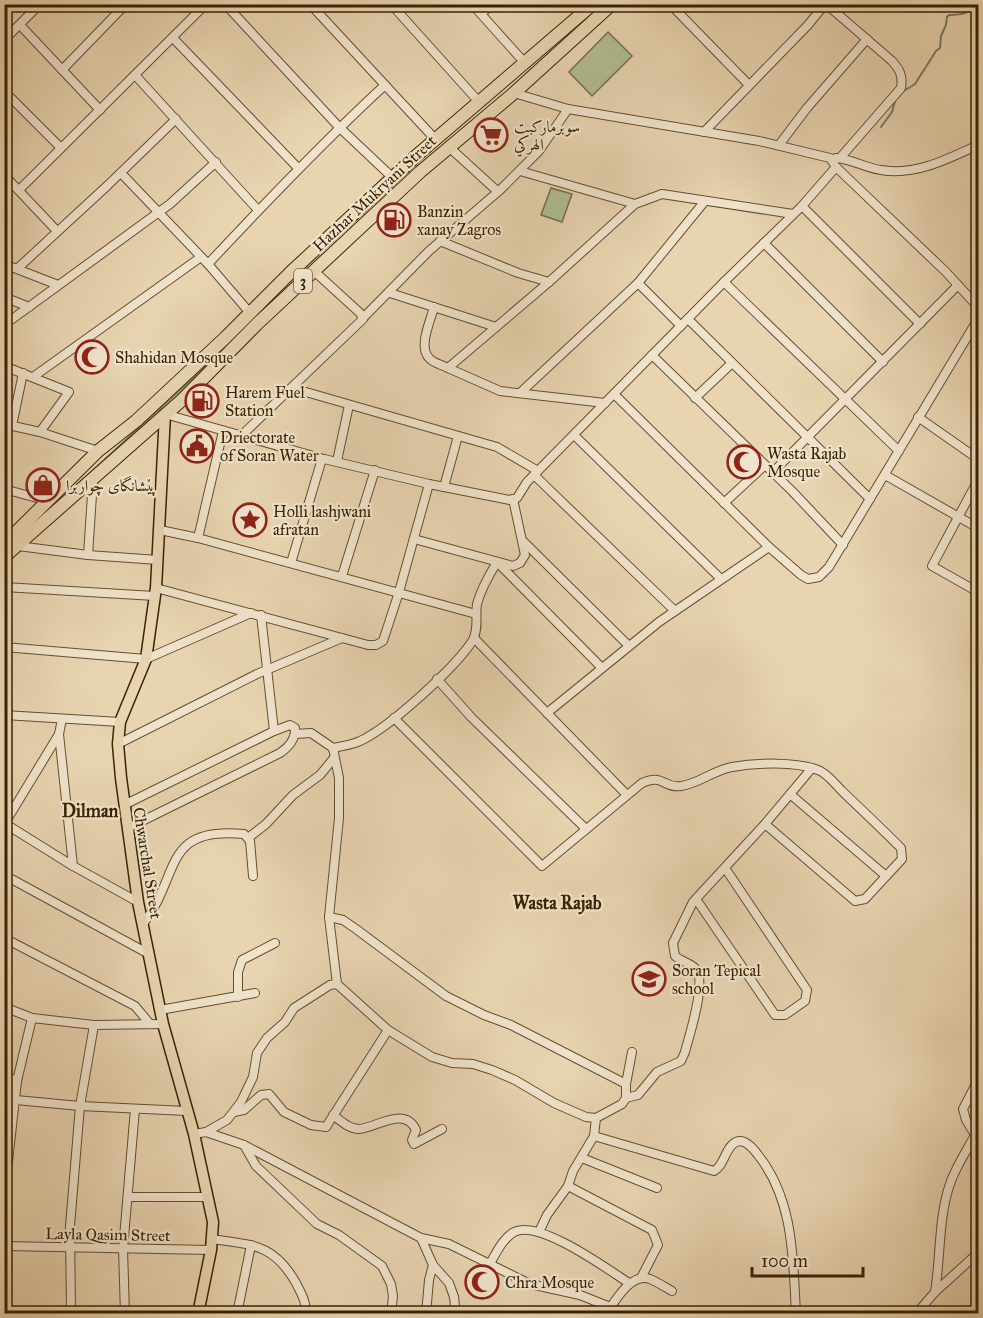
<svg xmlns="http://www.w3.org/2000/svg" width="983" height="1318" viewBox="0 0 983 1318" font-family="'IM FELL Great Primer',Amiri,serif">
<style>
.green{fill:#b0be90;stroke:#747048;stroke-width:1.5}
.lines{fill:none;stroke-linecap:round;stroke-linejoin:round}
.stream{stroke:#747b6d;stroke-width:2}
.minor-casing{stroke:#654f2d;stroke-width:10}
.major-casing{stroke:#392301;stroke-width:13}
.highway-casing{stroke:#392301;stroke-width:14}
.minor{stroke:#f0e3cc;stroke-width:8}
.major{stroke:#e8d4b0;stroke-width:10}
.highway{stroke:#e8d4b0;stroke-width:12}
.labels{text-anchor:middle;stroke-width:4.5;stroke-linejoin:round;paint-order:stroke}
.shield{fill:#f0e3cc;stroke:#705d3e;stroke-width:1.5}
.shield-label{font-size:15px;font-weight:bold;fill:#392301}
.poi-label{font-size:16px;fill:#392301;stroke:#f0e3cc;text-anchor:start}
.street-label{font-size:16px;fill:#392301;stroke:#f0e3cc}
.neighbourhood-label{font-size:18px;font-weight:bold;fill:#392301;stroke:#f0e3cc}
</style>
<rect width="100%" height="100%" fill="#e8d4b0"/>
<filter id="stains"><feTurbulence type="fractalNoise" baseFrequency=".00333" numOctaves="4"/><feColorMatrix values="0 0 0 0 .2 0 0 0 0 .09 0 0 0 0 .02 0 0 0 .5 -.17"/></filter>
<radialGradient id="worn" r=".72"><stop offset=".6" stop-color="#630" stop-opacity="0"/><stop offset="1" stop-color="#630" stop-opacity=".3"/></radialGradient>
<!-- green -->
<g class="green">
<path d="M608 32 632 56 592 96 569 72Z"/>
<path d="M551 188 572 194 562 222 541 215Z"/>
<path d="M289 288 227 353 30 528 182 388 268 304Z"/>
</g>
<g class="lines">
<!-- stream -->
<g class="stream">
<path d="M902 92 915 84 936 51 940 48 941 36 946 25 947 17 949 15C960 14 968 16 974 4"/>
<path d="M881 127 892 112 895 101"/>
</g>
<!-- minor casing -->
<g class="minor-casing">
<g id="minor">
<path d="M225 4 339 127 393 178"/>
<path d="M310 4 435 139"/>
<path d="M391 4 479 102"/>
<path d="M472 4 524 62"/>
<path d="M670 4 749 85"/>
<path d="M826 4 892 61C900 70 903 76 901 88L840 158"/>
<path d="M481 14 492 4"/>
<path d="M20 25 100 110"/>
<path d="M173 38 298 168"/>
<path d="M4 40 40 4"/>
<path d="M62 70 126 4"/>
<path d="M135 75 258 210"/>
<path d="M4 91 60 147"/>
<path d="M514 93 568 109 759 141 830 158 836 167 946 272 978 307"/>
<path d="M704 132 808 25 825 4"/>
<path d="M779 145 807 108 867 39"/>
<path d="M449 147 496 190H500L539 151 568 109"/>
<path d="M836 158C852 159 865 168 881 170 915 176 948 159 978 145"/>
<path d="M520 171 635 204"/>
<path d="M121 173 208 264 250 313"/>
<path d="M4 175 57 231"/>
<path d="M19 190 206 4"/>
<path d="M802 206 920 324"/>
<path d="M440 241 518 273 549 282"/>
<path d="M764 243 883 362"/>
<path d="M4 264 58 285"/>
<path d="M208 264C265 203 323 142 385 85"/>
<path d="M18 268 108 185 176 119"/>
<path d="M724 282 899 451"/>
<path d="M638 283 681 326"/>
<path d="M390 293 496 327"/>
<path d="M4 297 29 307"/>
<path d="M434 307C431 320 417 348 430 359 434 363 442 365 448 368"/>
<path d="M363 318 429 251 500 190"/>
<path d="M688 319 870 499"/>
<path d="M4 325 170 204 216 162"/>
<path d="M652 355 792 491 843 545"/>
<path d="M4 366 69 392 40 432"/>
<path d="M33 377 201 257"/>
<path d="M292 388 497 447 538 471"/>
<path d="M520 393 638 283 705 201"/>
<path d="M614 394 769 547 801 575 808 579 819 577 829 567 978 319"/>
<path d="M695 398 732 363"/>
<path d="M605 403 500 391 448 368 549 282 635 204 662 194 793 214"/>
<path d="M165 414 324 459"/>
<path d="M918 417 978 459"/>
<path d="M4 424 40 432 98 451"/>
<path d="M12 426 23 373"/>
<path d="M242 435 363 319 360 313 314 271"/>
<path d="M574 435 721 579"/>
<path d="M337 461 349 405"/>
<path d="M773 472 958 285"/>
<path d="M534 475 675 611"/>
<path d="M885 475 978 528"/>
<path d="M978 480 932 566 978 592"/>
<path d="M444 487 458 436"/>
<path d="M4 489 48 501"/>
<path d="M724 503 765 465"/>
<path d="M160 530 198 538 476 614"/>
<path d="M198 538 223 431"/>
<path d="M414 539 513 566 520 563 525 555 513 499"/>
<path d="M523 541 629 646"/>
<path d="M18 546 88 555 158 560"/>
<path d="M88 555 93 480"/>
<path d="M291 563 321 462 324 459 429 484 510 500 517 498 527 482 724 282 802 206 836 167"/>
<path d="M342 576 375 470"/>
<path d="M4 587 155 596"/>
<path d="M156 588 368 645H376L383 641 399 592 429 484"/>
<path d="M261 615 274 731"/>
<path d="M474 638 627 795"/>
<path d="M4 647 146 659 251 613"/>
<path d="M978 654 976 658 978 659"/>
<path d="M437 679 471 717 586 829"/>
<path d="M547 713 659 622 769 547"/>
<path d="M4 715 120 722"/>
<path d="M394 718 542 866 642 783C663 773 664 789 681 786 698 784 714 770 732 767 756 763 795 761 818 770 827 773 835 784 842 791 862 810 882 829 901 848L902 859 865 899 855 901 765 824"/>
<path d="M59 734 73 866"/>
<path d="M295 734 311 733 333 748C341 746 352 745 360 741 389 728 456 667 473 640 479 628 475 616 477 604 481 589 489 575 497 562L602 668"/>
<path d="M118 744 257 674 342 638"/>
<path d="M333 748 339 778V818L329 917 337 984"/>
<path d="M790 794 886 876"/>
<path d="M124 805 274 731 290 725 295 728C296 738 289 747 280 753L128 828"/>
<path d="M4 823 73 866 138 902"/>
<path d="M5 823 59 734 62 719"/>
<path d="M248 838 266 824 293 795 320 775 334 758"/>
<path d="M4 875 149 954"/>
<path d="M696 899 775 1015H785L805 1001 807 990 725 868"/>
<path d="M329 917 343 920 356 929 446 996 484 1015 511 1025 626 1084"/>
<path d="M143 924C181 876 161 826 244 834L250 841 253 876"/>
<path d="M4 938 135 1006 150 1024"/>
<path d="M238 997V972L242 960 275 943"/>
<path d="M4 1007 32 1018 94 1025 163 1024"/>
<path d="M160 1010 255 993"/>
<path d="M4 1076 17 1081"/>
<path d="M626 1098 638 1095 657 1072 681 1061 685 1052C689 1036 708 980 695 968 690 963 681 961 675 956L673 943 693 902 765 824 812 768"/>
<path d="M16 1100 80 1106 187 1111"/>
<path d="M234 1112 244 1110 261 1095 269 1094 284 1112 311 1125 326 1127 388 1030"/>
<path d="M333 1115C341 1121 349 1129 359 1129 376 1128 405 1105 416 1130L412 1140 414 1144 442 1129"/>
<path d="M206 1132 227 1120 241 1102 253 1077 257 1053 267 1038 285 1022 294 1008 330 985 337 984 388 1030 432 1057 452 1063 473 1064 492 1070 515 1080 554 1103 586 1117 596 1118 622 1104 626 1098V1084L632 1052"/>
<path d="M194 1134 206 1132 244 1145 421 1238 449 1244 530 1284 580 1295 610 1307"/>
<path d="M594 1136 714 1171C725 1165 725 1147 736 1142 745 1138 753 1148 758 1155 794 1200 793 1259 796 1314"/>
<path d="M977 1138 966 1120 963 1109 978 1080"/>
<path d="M244 1145 256 1166 317 1224 339 1235 382 1266 391 1284 393 1296 391 1314"/>
<path d="M582 1158 657 1188"/>
<path d="M568 1186 652 1230 658 1245 641 1278"/>
<path d="M128 1197H208"/>
<path d="M539 1232 547 1215 568 1186 573 1171 594 1136 596 1118"/>
<path d="M421 1238 433 1265 449 1283 454 1297 456 1314"/>
<path d="M212 1239C253 1245 274 1244 296 1283 301 1293 307 1302 305 1314"/>
<path d="M4 1246 211 1250"/>
<path d="M489 1265C496 1254 502 1239 514 1232 539 1219 607 1269 629 1283"/>
<path d="M935 1292C941 1256 938 1216 951 1181 957 1165 967 1150 975 1135"/>
<path d="M5 1314 7 1247 5 1229 6 1179 17 1081 32 1018"/>
<path d="M71 1314 70 1226 80 1106 94 1025"/>
<path d="M125 1314 123 1249 135 1109"/>
<path d="M237 1314 251 1245"/>
<path d="M426 1314 429 1280 433 1265"/>
<path d="M606 1314C615 1301 631 1272 650 1279 657 1282 665 1287 672 1291"/>
<path d="M916 1314 935 1292 978 1253"/>
</g>
</g>
<!-- major casing -->
<g class="major-casing">
<path id="major" d="M165 414 156 588 146 659 120 722 118 744 121 778 138 902 163 1024 194 1134 213 1222 211 1250 198 1314"/>
</g>
<!-- highway casing -->
<g class="highway-casing">
<g id="highway">
<path d="M4 544 98 451 136 421 226 337 291 272 416 156 593 4"/>
<path d="M4 557 182 400 257 324 420 172 514 93 612 4"/>
</g>
</g>
<!-- minor -->
<use href="#minor" class="minor"/>
<!-- major -->
<use href="#major" class="major"/>
<!-- highway -->
<use href="#highway" class="highway"/>
</g>
<!-- icons -->
<defs>
<g id="supermarket-ring" transform="scale(1.725)"><circle r="9.5" fill="#f0e3cc" stroke="#8f2418" stroke-width="1.5"/><path d="M-6-5.5h2.5l.6 2H6L4.5 2H-2.5L-4.4-4H-6ZM-1.5 3.2a1.3 1.3 0 1 0 .1 0ZM3 3.2a1.3 1.3 0 1 0 .1 0Z" fill="#8f2418"/></g>
<g id="fuel-ring" transform="scale(1.725)"><circle r="9.5" fill="#f0e3cc" stroke="#8f2418" stroke-width="1.5"/><path d="M-5.5-6h7V0h2V4h1.3V-2.5L3-4.5l.8-.8L6-3V5H2.5V1h-1V6h-7ZM-4.2-4.7v3.2H.2V-4.7Z" fill="#8f2418"/></g>
<g id="mosque-ring" transform="scale(1.725)"><circle r="9.5" fill="#f0e3cc" stroke="#8f2418" stroke-width="1.5"/><path d="M3.5-4.9A6 6 0 1 0 3.5 4.9A5 5 0 1 1 3.5-4.9Z" fill="#8f2418"/></g>
<g id="civic-ring" transform="scale(1.725)"><circle r="9.5" fill="#f0e3cc" stroke="#8f2418" stroke-width="1.5"/><path d="M-.6-6.5H3V-4.5H.6V-3L4-1V1h2V6H-6V1h2V-1L-.6-3ZM-1.2 2.5V6h2.4V2.5Z" fill="#8f2418"/></g>
<g id="shop-ring" transform="scale(1.725)"><circle r="9.5" fill="#f0e3cc" stroke="#8f2418" stroke-width="1.5"/><path d="M-5-2.5h2.3a2.7 3.5 0 0 1 5.4 0H5L5.5 6h-11ZM-1.5-2.5h3a1.5 2.3 0 0 0-3 0Z" fill="#8f2418"/></g>
<g id="sight-ring" transform="scale(1.725)"><circle r="9.5" fill="#f0e3cc" stroke="#8f2418" stroke-width="1.5"/><path d="M0-6L1.8-2.2L6-1.7L2.9 1.2L3.7 5.4L0 3.3L-3.7 5.4L-2.9 1.2L-6-1.7L-1.8-2.2Z" fill="#8f2418"/></g>
<g id="school-ring" transform="scale(1.725)"><circle r="9.5" fill="#f0e3cc" stroke="#8f2418" stroke-width="1.5"/><path d="M0-5L7-2L0 1L-7-2ZM-4 1L0 2.5L4 1V4Q0 6-4 4Z" fill="#8f2418"/></g>
</defs>
<g fill-rule="evenodd">
<use href="#supermarket-ring" x="491" y="135"/>
<use href="#fuel-ring" x="394" y="220"/>
<use href="#mosque-ring" x="92" y="357"/>
<use href="#fuel-ring" x="202" y="401"/>
<use href="#civic-ring" x="197" y="446"/>
<use href="#mosque-ring" x="744" y="462"/>
<use href="#shop-ring" x="43" y="485"/>
<use href="#sight-ring" x="250" y="520"/>
<use href="#school-ring" x="649" y="979"/>
<use href="#mosque-ring" x="482" y="1282"/>
</g>
<g class="labels">
<!-- shield labels -->
<rect class="shield" x="294" y="269" width="18" height="24" rx="4.5"/>
<g class="shield-label">
<text x="303" y="286">3</text>
</g>
<!-- poi labels -->
<g class="poi-label">
<text x="514" y="132">سوبرماركيت<tspan x="514" dy="18">الهركي</tspan></text>
<text x="417" y="217">Banzin<tspan x="417" dy="18">xanay Zagros</tspan></text>
<text x="115" y="363">Shahidan Mosque</text>
<text x="225" y="398">Harem Fuel<tspan x="225" dy="18">Station</tspan></text>
<text x="220" y="443">Driectorate<tspan x="220" dy="18">of Soran Water</tspan></text>
<text x="767" y="459">Wasta Rajab<tspan x="767" dy="18">Mosque</tspan></text>
<text x="66" y="491">پێشانگای چواربرا</text>
<text x="273" y="517">Holli lashjwani<tspan x="273" dy="18">afratan</tspan></text>
<text x="672" y="976">Soran Tepical<tspan x="672" dy="18">school</tspan></text>
<text x="505" y="1288">Chra Mosque</text>
</g>
<!-- street labels -->
<g class="street-label">
<text transform="translate(374 193) rotate(-43)" y="6">Hazhar Mukryani Street</text>
<text transform="translate(148 863) rotate(81)" y="6">Chwarchal Street</text>
<text transform="translate(108 1234) rotate(1)" y="6">Layla Qasim Street</text>
</g>
<!-- neighbourhood labels -->
<g class="neighbourhood-label">
<text x="90" y="817">Dilman</text>
<text x="557" y="909">Wasta Rajab</text>
</g>
</g>
<!-- margin -->
<rect width="983" height="1318" fill="none" stroke="#e8d4b0" stroke-width="24"/>
<rect x="6" y="6" width="971" height="1306" fill="none" stroke="#392301" stroke-width="3"/>
<rect x="12" y="12" width="959" height="1294" fill="none" stroke="#392301" stroke-width="1.5"/>
<!-- scale -->
<path d="M752 1267v9h111v-9" fill="none" stroke="#392301" stroke-width="3"/>
<text x="761" y="1267" font-size="18" fill="#392301" stroke="#f0e3cc" stroke-width="4.5" paint-order="stroke">100 m</text>
<rect width="100%" height="100%" filter="url(#stains)"/>
<rect width="100%" height="100%" fill="url(#worn)"/>
</svg>
